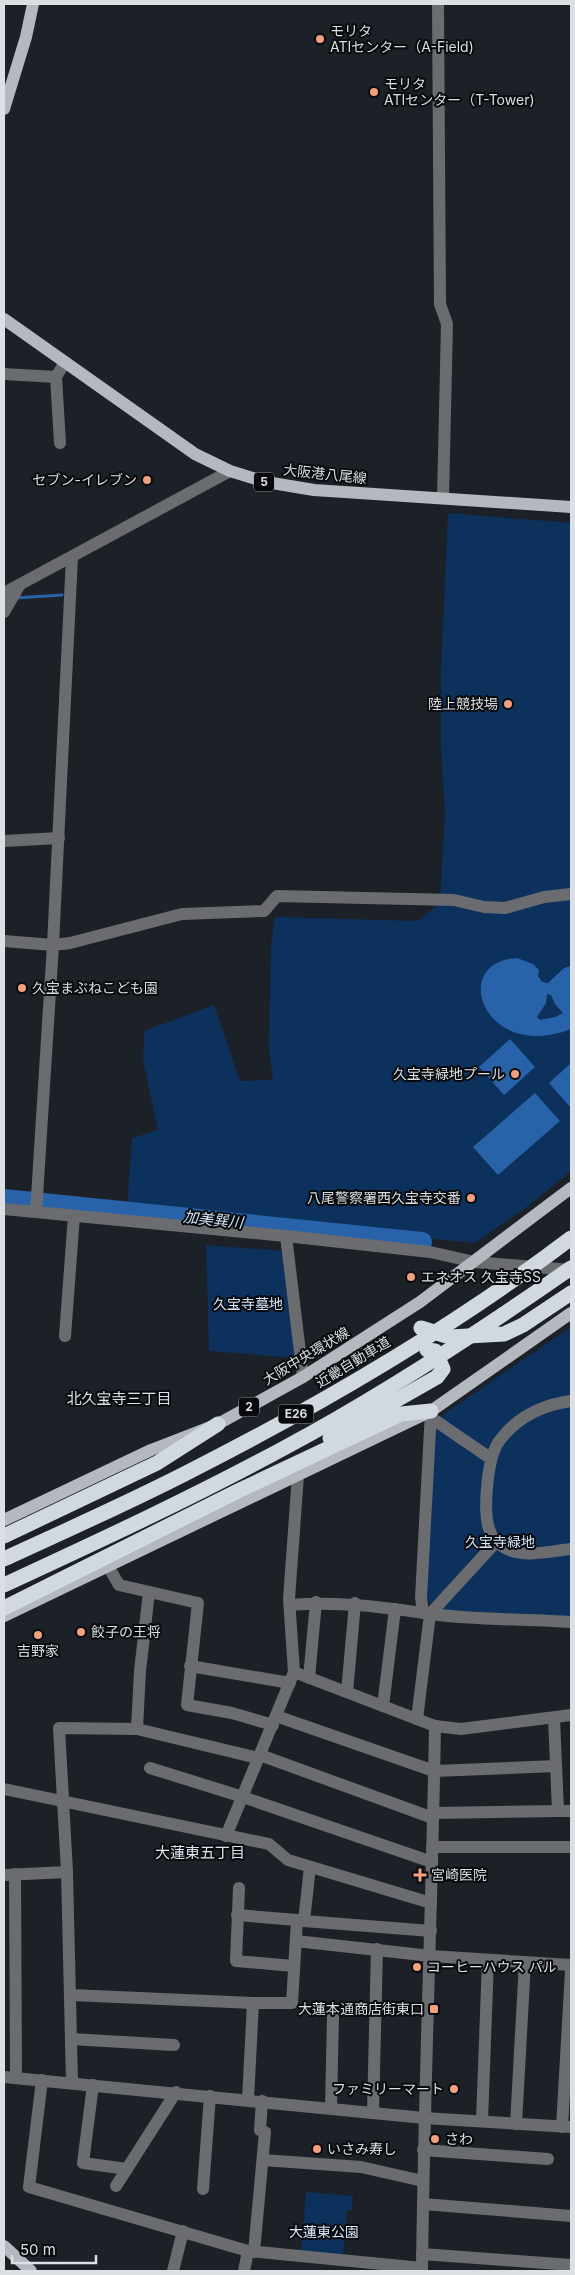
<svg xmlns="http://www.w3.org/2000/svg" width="575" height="2275" viewBox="0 0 575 2275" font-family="Inter,'Noto Sans JP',sans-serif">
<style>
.green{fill:#0c315d}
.water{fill:#2863aa;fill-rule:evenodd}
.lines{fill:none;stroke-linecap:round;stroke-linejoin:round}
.stream{stroke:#2863aa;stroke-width:3}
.river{stroke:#2863aa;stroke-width:20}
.minor{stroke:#6a6c6f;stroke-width:12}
.major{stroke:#b4b9c0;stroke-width:12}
.highway{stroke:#d2d8e0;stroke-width:15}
.highway-bridge{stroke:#d2d8e0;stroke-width:15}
.poi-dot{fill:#f1a17d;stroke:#080a0d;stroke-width:2}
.labels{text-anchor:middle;stroke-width:4;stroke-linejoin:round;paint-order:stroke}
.shield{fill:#080a0d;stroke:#9c9fa3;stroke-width:1}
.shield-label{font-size:12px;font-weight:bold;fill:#dcdfe3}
.poi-label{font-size:14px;fill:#dcdfe3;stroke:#080a0d;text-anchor:start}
.street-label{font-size:14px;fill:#dcdfe3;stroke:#080a0d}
.park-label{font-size:14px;fill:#d5e5f9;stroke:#080a0d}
.water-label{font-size:15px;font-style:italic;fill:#d5e4f8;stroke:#080a0d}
.neighbourhood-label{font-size:15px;fill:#dce2eb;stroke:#080a0d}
</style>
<rect width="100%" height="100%" fill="#1c2127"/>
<!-- green -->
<g class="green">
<path d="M448 513 571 523V1171L528 1206 475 1243 127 1208 132 1138 158 1130 143 1060 144 1031 214 1005 240 1081 273 1080 269 1049 271 944 275 917 418 921 440 903 445 814 441 747V670Z"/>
<path d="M206 1245 283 1251 295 1358 209 1351Z"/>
<path d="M571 1327V1618L432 1609 426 1595 435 1424 438 1418Z"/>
<path d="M306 2192 353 2196 352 2210H347L343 2258 301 2254Z"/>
</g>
<!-- water -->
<g class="water">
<path d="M517 958 533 964 539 970 538 976 542 982 548 983 564 968 571 966V1029C484 1063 448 962 517 958ZM547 994 551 995 555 1004 563 1013 555 1017 540 1020 537 1017 546 1003Z"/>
<path d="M510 1039 535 1067 504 1095 479 1067Z"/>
<path d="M571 1063V1108L549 1083Z"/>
<path d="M535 1093 560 1121 498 1175 473 1147Z"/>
</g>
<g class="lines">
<!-- stream -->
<path class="stream" d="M15 598 62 595"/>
<!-- river -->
<path class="river" d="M4 1199 422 1242"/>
<!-- minor -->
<g class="minor">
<path d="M438 4 440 304 447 324 443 498"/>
<path d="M4 374 56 377 65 362"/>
<path d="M56 377 60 443"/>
<path d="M4 593 230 471"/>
<path d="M4 612 19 586"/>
<path d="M4 841 59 838"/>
<path d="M4 941 53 945 70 943 182 914 264 911 277 896 454 900 484 907 505 908 544 897 571 894"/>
<path d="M4 1209 286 1236 430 1252 475 1262 571 1270"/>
<path d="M36 1212 53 945 72 557"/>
<path d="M286 1236 303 1377"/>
<path d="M65 1336 74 1216"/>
<path d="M571 1401C542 1405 518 1416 500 1440 487 1456 483 1510 489 1529 492 1538 498 1545 507 1549 524 1558 552 1551 571 1549"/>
<path d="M430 1417 490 1458"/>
<path d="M108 1566 119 1585 198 1603 187 1705 232 1713 273 1725"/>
<path d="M290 1605C338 1601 383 1607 430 1614 475 1620 526 1619 571 1622"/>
<path d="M423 1612 421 1598 431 1411"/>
<path d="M190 1666 290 1683"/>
<path d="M294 1672 435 1726C432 1908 424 2089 422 2271"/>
<path d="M309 1678 316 1602"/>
<path d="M347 1692 355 1603"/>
<path d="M383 1706 395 1609"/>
<path d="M276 1716 434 1771 556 1766"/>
<path d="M417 1719 430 1614 496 1542"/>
<path d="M435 1726 461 1729 571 1715"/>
<path d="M137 1729 140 1671 149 1592"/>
<path d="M260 1755 433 1818"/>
<path d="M150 1768 243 1797 432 1862"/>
<path d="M4 1789 269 1844 288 1860 431 1903"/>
<path d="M558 1811H571"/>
<path d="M433 1813 558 1811 554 1718"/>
<path d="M226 1836 294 1672 289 1599 298 1475"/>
<path d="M432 1847H571"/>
<path d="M15 1874 16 2078"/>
<path d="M4 1875 67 1872"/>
<path d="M239 1888 236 1961 294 1966"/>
<path d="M237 1915 297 1920"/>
<path d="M304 1921 431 1931"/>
<path d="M296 1941 431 1956 571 1965"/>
<path d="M71 1995 253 2003H292L297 1920 304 1921 310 1867"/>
<path d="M71 2039 174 2045"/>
<path d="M4 2077 424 2118 571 2127"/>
<path d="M42 2080 29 2187 248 2251 422 2268"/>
<path d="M72 2083 67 1872 59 1728 137 1729 258 1758"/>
<path d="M93 2085 83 2163 127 2169"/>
<path d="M248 2099 253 2003"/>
<path d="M331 2108 333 2016"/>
<path d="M373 2112 377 1949"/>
<path d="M482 2121 488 1960"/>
<path d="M516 2124 525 1962"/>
<path d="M562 2127 571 1971"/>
<path d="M423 2150 548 2159"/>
<path d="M263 2160 361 2167 423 2181"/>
<path d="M116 2186 176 2092"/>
<path d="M203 2189 210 2096"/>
<path d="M423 2204 571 2216"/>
<path d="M254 2252 265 2132 260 2130 262 2101"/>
<path d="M422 2254 571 2265"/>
<path d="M173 2271 183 2231"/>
<path d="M244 2271 248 2251"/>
</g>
<!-- major -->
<g class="major">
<path d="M4 109 26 37 33 4"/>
<path d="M4 319 195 454 230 471 266 482 314 490 571 507"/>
<path d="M4 1520 151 1450 218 1424 303 1377 420 1302 571 1188"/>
<path d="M4 1616 431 1411 571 1313"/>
<path d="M4 2246 31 2271"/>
</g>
<!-- highway -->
<g class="highway">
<path d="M421 1328 450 1337 504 1334 523 1325 571 1293"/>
<path d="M330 1438 437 1377 443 1369 435 1351 427 1350"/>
<path d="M4 1536 157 1463 218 1424"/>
<path d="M4 1608 240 1490 401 1414 431 1411"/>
</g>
<!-- highway-bridge -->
<g class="highway-bridge">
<path d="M4 1559C69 1529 135 1500 198 1467 327 1401 455 1326 571 1238"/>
<path d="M4 1585C99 1541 194 1497 286 1447 385 1394 479 1332 571 1268"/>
</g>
</g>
<!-- markers -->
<g class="poi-dot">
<circle cx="320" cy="39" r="5"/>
<circle cx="374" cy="92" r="5"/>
<circle cx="147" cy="480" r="5"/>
<circle cx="508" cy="704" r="5"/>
<circle cx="22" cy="988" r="5"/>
<circle cx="515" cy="1074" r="5"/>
<circle cx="471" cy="1198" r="5"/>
<circle cx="411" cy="1277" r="5"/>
<circle cx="81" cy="1632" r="5"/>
<circle cx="38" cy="1635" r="5"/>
<path d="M417.5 1867.5h5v5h5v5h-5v5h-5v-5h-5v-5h5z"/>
<circle cx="417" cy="1967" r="5"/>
<rect x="429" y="2004" width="10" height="10" rx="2.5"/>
<circle cx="454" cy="2089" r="5"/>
<circle cx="435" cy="2139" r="5"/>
<circle cx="317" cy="2149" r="5"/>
</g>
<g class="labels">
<!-- shield labels -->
<g class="shield">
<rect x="254" y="472.5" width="20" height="19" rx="4"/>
<rect x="239" y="1397.5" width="20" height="19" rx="4"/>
<rect x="278.5" y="1404.5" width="35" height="19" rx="4"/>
</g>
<g class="shield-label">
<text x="264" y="486">5</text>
<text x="249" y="1411">2</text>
<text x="296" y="1418">E26</text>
</g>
<!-- poi labels -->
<g class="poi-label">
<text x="330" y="36">モリタ<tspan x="330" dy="16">ATIセンター（A-Field)</tspan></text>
<text x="384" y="89">モリタ<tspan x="384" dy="16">ATIセンター（T-Tower)</tspan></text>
<text x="137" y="485" text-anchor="end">セブン-イレブン</text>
<text x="498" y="709" text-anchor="end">陸上競技場</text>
<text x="32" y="993">久宝まぶねこども園</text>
<text x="505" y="1079" text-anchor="end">久宝寺緑地プール</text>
<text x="461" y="1203" text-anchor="end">八尾警察署西久宝寺交番</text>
<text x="421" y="1282">エネオス 久宝寺SS</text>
<text x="91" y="1637">餃子の王将</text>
<text x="38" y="1656" text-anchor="middle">吉野家</text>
<text x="431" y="1880">宮崎医院</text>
<text x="427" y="1972">コーヒーハウス パル</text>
<text x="424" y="2014" text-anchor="end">大蓮本通商店街東口</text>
<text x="444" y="2094" text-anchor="end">ファミリーマート</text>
<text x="445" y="2144">さわ</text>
<text x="327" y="2154">いさみ寿し</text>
</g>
<!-- street labels -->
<g class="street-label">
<text transform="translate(325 474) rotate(6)" y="5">大阪港八尾線</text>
<text transform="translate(306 1356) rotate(-31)" y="5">大阪中央環状線</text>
<text transform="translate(353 1362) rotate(-31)" y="5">近畿自動車道</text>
</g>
<!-- park labels -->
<g class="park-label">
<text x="248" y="1309">久宝寺墓地</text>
<text x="500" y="1547">久宝寺緑地</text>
<text x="324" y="2237">大蓮東公園</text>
</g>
<!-- water labels -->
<g class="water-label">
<text transform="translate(213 1220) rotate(6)" y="5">加美巽川</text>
</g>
<!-- neighbourhood labels -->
<g class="neighbourhood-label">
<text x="119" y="1404">北久宝寺三丁目</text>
<text x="200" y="1858">大蓮東五丁目</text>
</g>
</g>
<!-- border -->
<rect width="575" height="2275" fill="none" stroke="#dcdfe3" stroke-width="10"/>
<!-- scale -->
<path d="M12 2255v8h84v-8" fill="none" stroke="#dcdfe3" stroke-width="2.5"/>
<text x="20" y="2255" font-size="15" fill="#dcdfe3" stroke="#080a0d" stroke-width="4" paint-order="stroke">50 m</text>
</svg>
